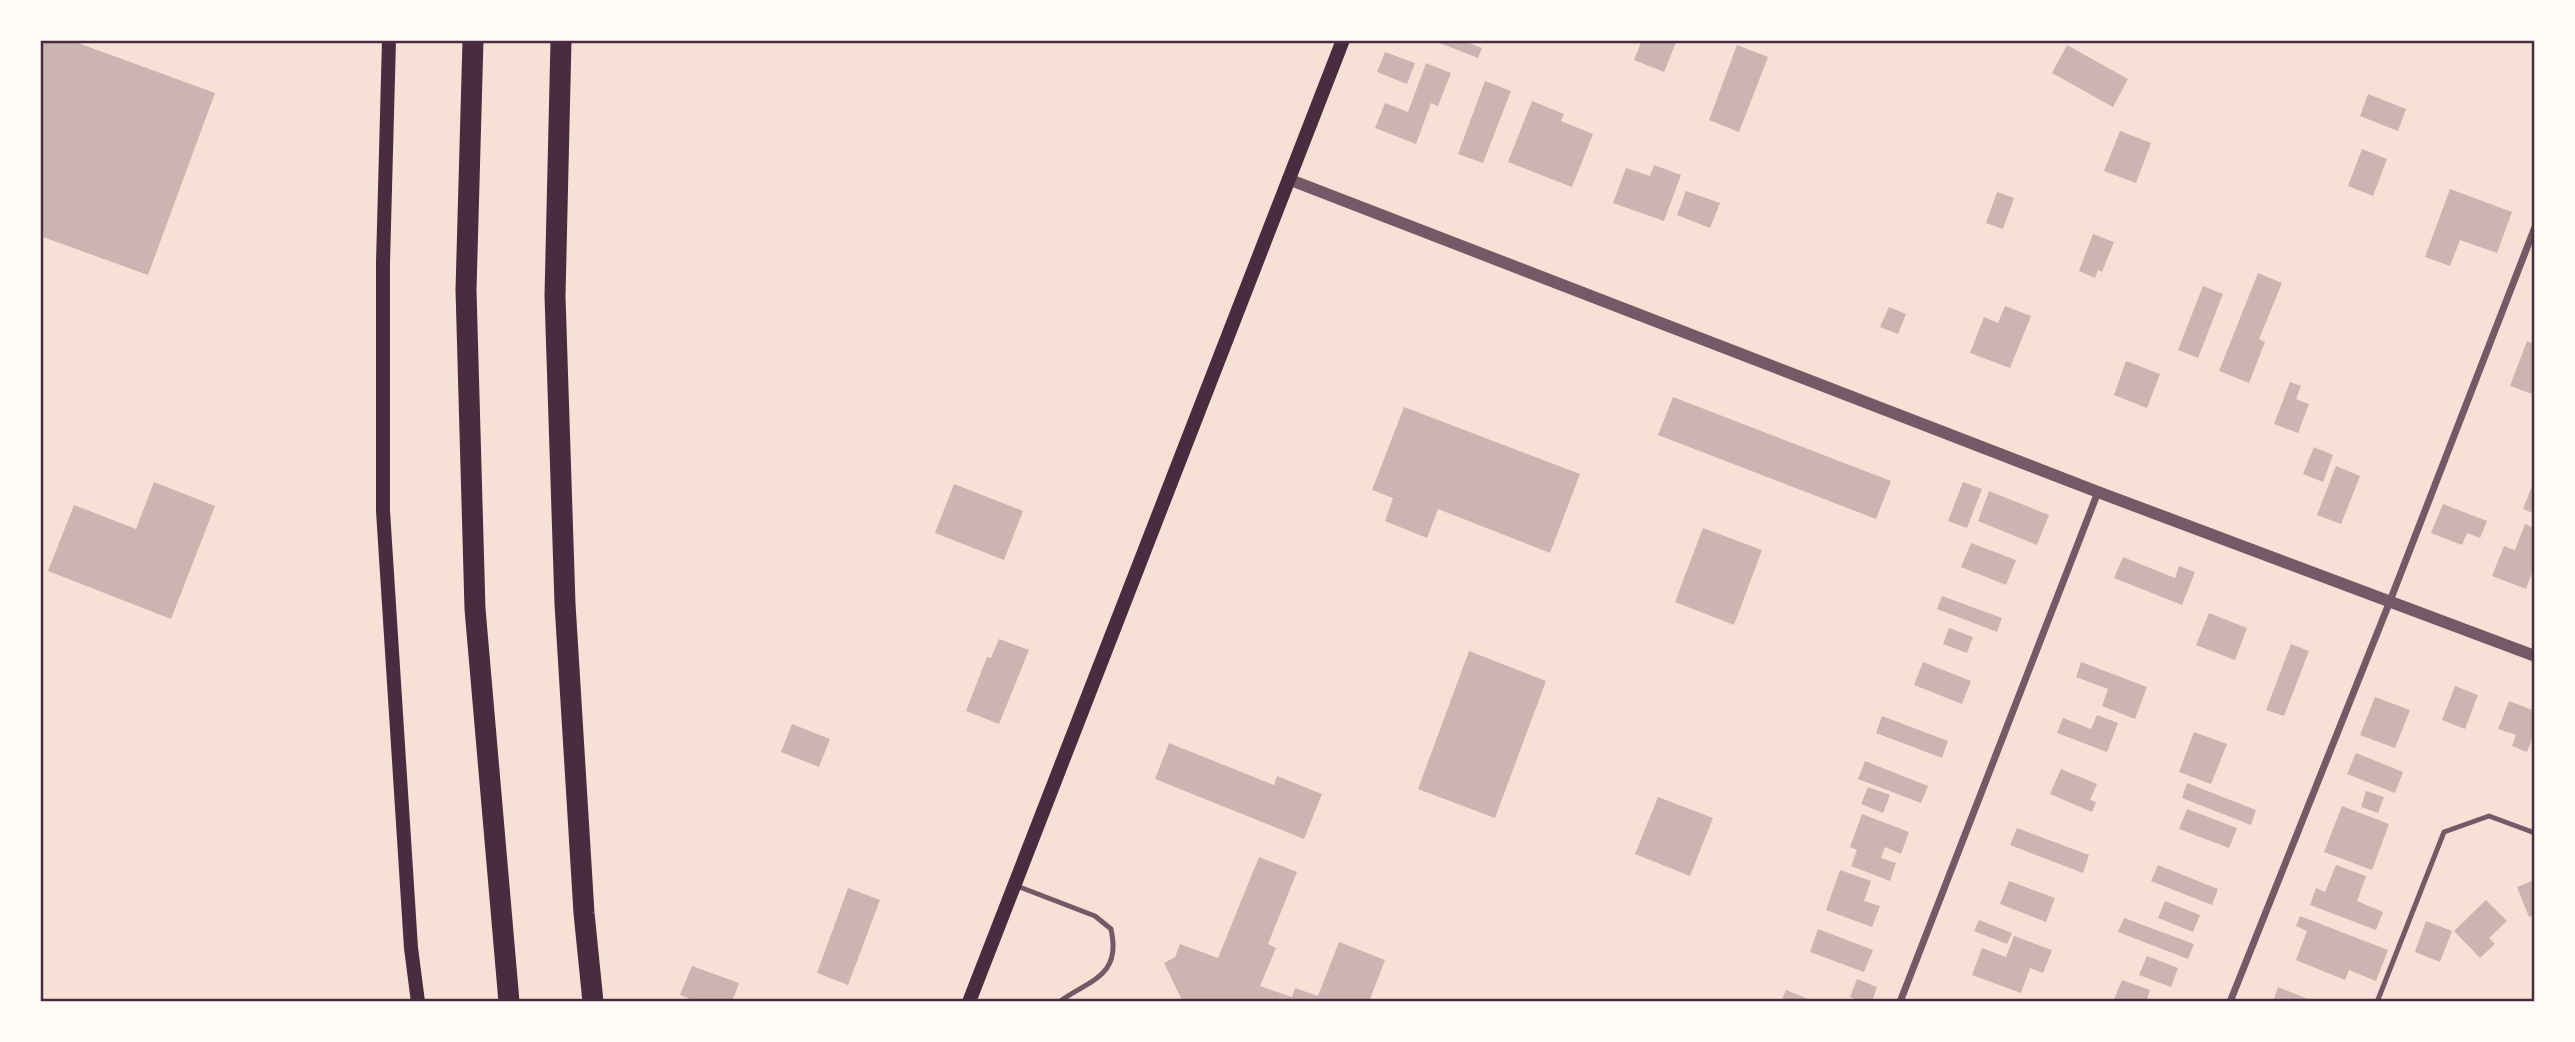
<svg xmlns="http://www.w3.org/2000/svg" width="2575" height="1042" viewBox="0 0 2575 1042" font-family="'Asap Condensed',sans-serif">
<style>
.building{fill:#ccb4b1}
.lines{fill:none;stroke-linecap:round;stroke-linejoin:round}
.service{stroke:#755966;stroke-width:5}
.minor{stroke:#755966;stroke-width:7}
.tertiary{stroke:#755966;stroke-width:12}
.secondary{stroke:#4a2c40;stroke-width:14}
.motorway{stroke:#4a2c40;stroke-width:21}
.neatline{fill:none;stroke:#4a2c40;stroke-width:2.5}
</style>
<rect width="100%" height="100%" fill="#f7e1d7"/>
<!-- building -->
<g class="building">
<path d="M40 40H70L215 93 148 275 40 236Z"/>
<path d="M1432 40H1470L1469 43 1482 48 1478 58Z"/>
<path d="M1642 40H1677L1664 72 1634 60Z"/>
<path d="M1737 45 1768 57 1739 132 1709 120Z"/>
<path d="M2067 45 2128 79 2113 107 2052 73Z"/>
<path d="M1385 52 1415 63 1407 84 1377 72Z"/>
<path d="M1426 63 1451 73 1438 106 1431 103 1416 144 1375 128 1385 103 1408 112Z"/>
<path d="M1485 81 1511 91 1483 163 1458 154Z"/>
<path d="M2368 94 2406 109 2398 131 2360 116Z"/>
<path d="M1532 101 1564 114 1561 121 1593 134 1572 187 1508 162Z"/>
<path d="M2120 131 2151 143 2136 183 2104 171Z"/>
<path d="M2362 149 2387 159 2373 196 2348 186Z"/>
<path d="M1654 165 1681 175 1664 221 1613 203 1626 168 1650 176Z"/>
<path d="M2450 189 2512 212 2497 253 2460 240 2450 266 2425 257Z"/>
<path d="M1686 191 1720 203 1710 228 1677 215Z"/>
<path d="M1997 192 2014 198 2003 229 1986 223Z"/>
<path d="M2093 234 2114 242 2102 272 2098 270 2095 278 2079 271Z"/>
<path d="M2258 273 2282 283 2259 339 2265 342 2249 383 2219 371Z"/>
<path d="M2203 286 2223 294 2198 358 2178 350Z"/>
<path d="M2005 306 2031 316 2010 368 1970 353 1984 317 1998 323Z"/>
<path d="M1889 307 1906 314 1898 334 1880 327Z"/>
<path d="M2527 341 2535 344V395L2510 386Z"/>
<path d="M2126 361 2160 374 2147 408 2114 395Z"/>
<path d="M2290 382 2301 386 2296 399 2309 404 2298 433 2274 424Z"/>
<path d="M1673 397 1891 481 1876 519 1658 435Z"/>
<path d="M1404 407 1580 474 1550 553 1438 509 1427 538 1385 521 1393 498 1372 490Z"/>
<path d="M2314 447 2333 455 2323 482 2303 474Z"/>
<path d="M2336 466 2360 476 2341 524 2317 515Z"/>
<path d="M2535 478V514L2523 509Z"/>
<path d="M154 482 215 506 171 619 48 571 74 505 136 529Z"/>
<path d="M1963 482 1982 489 1967 528 1948 521Z"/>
<path d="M954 484 1023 511 1004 560 935 533Z"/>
<path d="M1989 491 2049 515 2037 545 1978 521Z"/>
<path d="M2443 504 2487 521 2480 538 2467 533 2462 545 2431 533Z"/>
<path d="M2525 524 2535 528V565L2526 589 2492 576 2504 546 2515 550Z"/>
<path d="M1703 528 1762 550 1734 625 1675 602Z"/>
<path d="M1971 543 2016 560 2006 585 1961 567Z"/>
<path d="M2123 557 2175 578 2179 566 2195 572 2182 605 2114 578Z"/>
<path d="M1942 596 2002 618 1997 632 1937 609Z"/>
<path d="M2209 613 2247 628 2235 660 2196 645Z"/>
<path d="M1949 628 1973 637 1967 653 1943 644Z"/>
<path d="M999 639 1029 650 999 724 966 711 987 657 991 658Z"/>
<path d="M2291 644 2309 651 2284 716 2266 710Z"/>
<path d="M1469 651 1546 681 1495 818 1418 789Z"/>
<path d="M1923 662 1971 681 1962 704 1914 685Z"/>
<path d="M2081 662 2147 687 2135 719 2102 706 2108 689 2076 677Z"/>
<path d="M2455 686 2478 695 2465 729 2442 720Z"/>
<path d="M2375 697 2410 710 2395 748 2360 735Z"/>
<path d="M2509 701 2535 711V731L2527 752 2512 746 2516 735 2498 729Z"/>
<path d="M2097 715 2118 723 2107 752 2057 733 2063 718 2091 729Z"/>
<path d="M1882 716 1948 741 1942 758 1876 733Z"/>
<path d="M792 724 830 739 819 767 781 752Z"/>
<path d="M2194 732 2227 744 2211 784 2179 772Z"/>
<path d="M1169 743 1274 785 1277 776 1322 794 1304 839 1155 779Z"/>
<path d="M2356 753 2403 772 2395 793 2347 774Z"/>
<path d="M1865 761 1928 786 1921 803 1858 779Z"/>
<path d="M2061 769 2097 784 2090 800 2096 802 2092 812 2050 794Z"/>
<path d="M2187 783 2256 810 2251 825 2182 798Z"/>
<path d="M1868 787 1890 795 1883 813 1861 804Z"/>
<path d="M2366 791 2384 797 2378 813 2361 807Z"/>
<path d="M1658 797 1713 818 1690 876 1635 854Z"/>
<path d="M2342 806 2389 824 2372 870 2324 852Z"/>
<path d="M2187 809 2237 828 2229 848 2179 829Z"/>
<path d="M1862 814 1909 832 1901 854 1885 847 1881 858 1896 863 1890 881 1851 866 1857 850 1850 847Z"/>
<path d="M2017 828 2089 855 2083 873 2010 845Z"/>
<path d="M1259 857 1297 872 1268 944 1276 948 1260 986 1292 997 1295 988 1318 996 1339 942 1385 960 1369 1002H1183L1164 963 1175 957 1180 944 1218 958Z"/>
<path d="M2158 865 2218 889 2212 905 2151 881Z"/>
<path d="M2336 865 2366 876 2357 901 2383 912 2376 930 2310 905 2316 888 2325 892Z"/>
<path d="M1840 870 1871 881 1864 901 1880 906 1872 927 1826 910Z"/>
<path d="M2535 880V915L2529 917 2517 887Z"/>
<path d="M2009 881 2055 898 2046 922 2000 904Z"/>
<path d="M848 888 880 900 848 985 817 973Z"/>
<path d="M2486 900 2507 921 2489 938 2495 944 2480 958 2454 931Z"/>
<path d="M2165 901 2200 915 2193 932 2158 918Z"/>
<path d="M2300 916 2388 950 2376 981 2349 970 2345 980 2296 960 2307 931 2296 926Z"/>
<path d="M2124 918 2194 944 2188 959 2118 932Z"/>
<path d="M1979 920 2012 933 2007 944 1974 931Z"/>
<path d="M2426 921 2452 931 2440 962 2415 952Z"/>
<path d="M1818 929 1873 950 1864 972 1810 952Z"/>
<path d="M2014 936 2052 950 2043 973 2030 968 2021 993 1972 975 1982 948 2006 957Z"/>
<path d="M2147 956 2178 968 2171 987 2139 975Z"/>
<path d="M692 966 739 983 732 1002H697L680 995Z"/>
<path d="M1857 979 1877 987 1872 1002H1863L1850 997Z"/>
<path d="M2122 980 2150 990 2146 1002H2113Z"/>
<path d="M2278 987 2316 1002H2273Z"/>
<path d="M1786 990 1816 1002H1781Z"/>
</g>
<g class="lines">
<!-- service -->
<g class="service">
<path d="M1017 886 1095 916 1111 929C1122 977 1089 980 1059 1002"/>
<path d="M2377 1002 2444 832 2489 816 2535 833"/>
</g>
<!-- minor -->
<g class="minor">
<path d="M1900 1002 2098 492"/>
<path d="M2230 1002 2390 601 2535 227"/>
</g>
<!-- tertiary -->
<path class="tertiary" d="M1288 179 2098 492 2535 656"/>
<!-- secondary -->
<g class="secondary">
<path d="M389 40 383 263V511L411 948 418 1002"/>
<path d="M969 1002 1343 40"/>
</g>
<!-- motorway -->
<g class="motorway">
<path d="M473 40 466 290 475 609 509 1002"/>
<path d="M561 40 555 296 565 604 584 913 593 1002"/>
</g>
</g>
<!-- border -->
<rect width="2575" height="1042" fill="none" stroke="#fffaf5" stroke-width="84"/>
<rect x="42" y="42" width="2491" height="958" class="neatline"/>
</svg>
